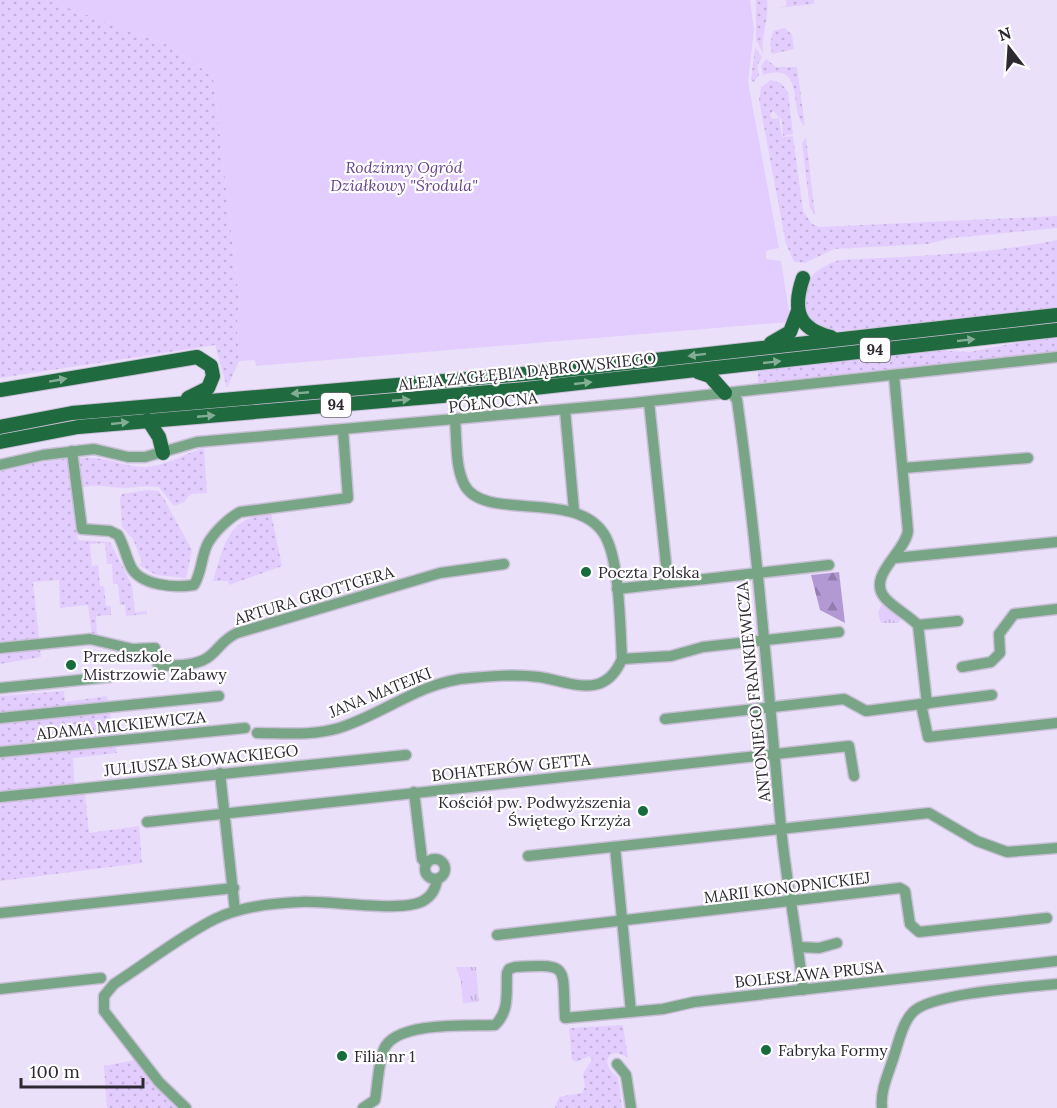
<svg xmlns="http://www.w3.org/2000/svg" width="1057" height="1108" viewBox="0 0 1057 1108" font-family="Lora,serif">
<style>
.grass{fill:url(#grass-dots)}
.forest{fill:url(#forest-firs)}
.park{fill:url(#park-tufts)}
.garden{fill:#e2cdfe}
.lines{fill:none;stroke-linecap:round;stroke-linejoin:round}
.minor-casing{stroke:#c9bfd6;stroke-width:13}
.major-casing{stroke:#c9bfd6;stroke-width:16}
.minor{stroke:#78a586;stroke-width:10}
.major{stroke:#1f6a3f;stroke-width:14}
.oneway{fill:#84ad95}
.poi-dot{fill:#176c3d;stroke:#fff;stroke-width:2}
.labels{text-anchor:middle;stroke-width:4.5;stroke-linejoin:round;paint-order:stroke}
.shield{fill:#fff;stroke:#6c6970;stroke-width:1.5}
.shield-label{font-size:15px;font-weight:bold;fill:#2d2933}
.park-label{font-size:16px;font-style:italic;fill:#66438c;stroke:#fff}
.street-label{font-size:16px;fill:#2d2933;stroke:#fff}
.poi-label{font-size:16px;fill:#2d2933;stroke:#fff;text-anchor:start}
</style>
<defs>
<pattern id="grass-dots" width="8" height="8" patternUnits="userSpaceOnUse" patternTransform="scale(1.5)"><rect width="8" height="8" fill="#e2cdfe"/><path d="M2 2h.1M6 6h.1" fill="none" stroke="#c2b0da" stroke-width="1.8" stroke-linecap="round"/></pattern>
<pattern id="forest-firs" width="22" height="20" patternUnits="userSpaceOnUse" patternTransform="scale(1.5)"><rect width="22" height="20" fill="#b399d4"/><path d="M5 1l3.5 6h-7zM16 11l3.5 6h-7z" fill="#927dad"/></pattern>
<pattern id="park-tufts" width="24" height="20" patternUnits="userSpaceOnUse" patternTransform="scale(1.5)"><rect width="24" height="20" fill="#e2cdfe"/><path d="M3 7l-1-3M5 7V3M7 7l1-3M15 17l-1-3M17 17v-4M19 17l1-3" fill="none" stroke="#c2b0da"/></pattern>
</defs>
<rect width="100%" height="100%" fill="#ebe0fa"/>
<!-- grass -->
<g class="grass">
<path d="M0 0H46L58 4 166 44 213 76 239 298 237 328 239 361 227 388 215 345 0 378Z"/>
<path d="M756 0H767C770 18 759 38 764 55L756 40Z"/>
<path d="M786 0H814V4L776 8 786 6Z"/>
<path d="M785 28 792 35 794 49 772 54 770 45 773 31Z"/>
<path d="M755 47 762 57 757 66 759 75 754 82 751 80Z"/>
<path d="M766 59 776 67H797L805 126C788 115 807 59 763 75L761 66Z"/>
<path d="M771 80 781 83 788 92 793 134 783 136 782 120 773 111 770 115 773 119 779 118 782 137 793 136 803 211 812 224 820 227 1057 216V228L952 238 928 244 834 249 805 263 794 262 786 244 759 100 761 87Z"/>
<path d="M806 137 815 215 810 208 802 143Z"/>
<path d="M1057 240V310L830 332 816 329C812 323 805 315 803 308 797 282 819 266 840 260 913 256 985 255 1057 240Z"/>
<path d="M1057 335V351L758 383V368L932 350 969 352Z"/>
<path d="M204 448 207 493 191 494 184 502 174 506 159 487C148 485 136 487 125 488 105 488 91 481 72 492L78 540 110 542 132 585 135 612 147 611V614L126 616 125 605H120L118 584H113L112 564H107L105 543 90 544 92 566 98 565 100 586H104L106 606H111V615L96 616 97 635H92L88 605 60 608 59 580 33 582 41 657 0 664V472C29 464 72 454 102 459 116 461 129 467 143 467 167 466 183 454 204 448Z"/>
<path d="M147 490 158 491 163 497 192 550 186 578 156 575 139 565 142 562 133 539 122 527 120 499 122 494Z"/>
<path d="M267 513H271L282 566 229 585 228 581H213C224 545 226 521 267 513Z"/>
<path d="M64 691 65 702 107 696 117 753 73 758 75 794H85L89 833 139 826 142 863 0 881V696Z"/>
<path d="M623 1025 628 1058C610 1045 597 1062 618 1077L622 1108H555L559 1097 582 1093 585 1087 583 1074 592 1059 589 1056 577 1062 572 1060 569 1028Z"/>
<path d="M135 1060 177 1108H107L104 1066Z"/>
</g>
<!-- forest -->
<path class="forest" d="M839 572 845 623 820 610 811 575Z"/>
<!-- park -->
<g class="park">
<path d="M882 603 902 618 898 623H881L878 613Z"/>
<path d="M456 967H476L479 1002 463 1003 461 982Z"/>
</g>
<!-- garden -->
<path class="garden" d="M46 0H750L754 30 748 82 779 248 766 251V259L781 261 790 317 788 322 328 360 256 366 255 360 239 361 237 328 239 298 213 76 166 44Z"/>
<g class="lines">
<!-- minor casing -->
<g class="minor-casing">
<g id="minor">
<path d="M894 375 908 531C905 553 866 576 885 598 894 608 908 615 918 625L927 704"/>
<path d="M732 393 737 400C757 542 768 685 781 827 786 882 798 936 803 990"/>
<path d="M649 402 668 583"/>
<path d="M565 410 574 511"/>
<path d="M72 451 82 529 110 531 118 535C124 545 126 557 131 567 141 586 175 588 194 585 202 572 201 556 208 543 215 531 229 518 240 512L348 498 343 430"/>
<path d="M0 465 43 455 94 449 128 457H145L197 442 633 403 1057 357"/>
<path d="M904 468 1028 458"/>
<path d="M895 558 1057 542"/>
<path d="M617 589 829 565"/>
<path d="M918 625 958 621"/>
<path d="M0 648 90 639 133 649 155 648 158 664 163 666C178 665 199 666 211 655 220 647 225 638 237 633L440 573 504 564"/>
<path d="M622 659 671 656 703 647 839 632"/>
<path d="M962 667 991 662 1000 653 999 634 1014 614 1057 609"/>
<path d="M0 688 109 677"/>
<path d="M921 704 928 737 1057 723"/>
<path d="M0 718 219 696"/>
<path d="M665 719 844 699 866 711 992 695"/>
<path d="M257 733C284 733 312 736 339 728 384 714 422 681 470 678 493 676 516 674 539 677 572 682 604 701 622 659 620 628 620 559 604 534 575 488 483 523 464 484 455 466 457 440 455 421"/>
<path d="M0 752 245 728"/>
<path d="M220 773 235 911"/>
<path d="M414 792 422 859 426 864"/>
<path d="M0 797 406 755"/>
<path d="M147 822 849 746 854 776"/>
<path d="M615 847 631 1012"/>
<path d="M528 856 929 813 977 841 1007 852 1057 848"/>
<circle cx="435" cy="869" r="10"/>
<path d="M0 913 234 888"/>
<path d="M497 935 900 888 905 891 910 924 919 932 1047 918"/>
<path d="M798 947 819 948 837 943"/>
<path d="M0 989 101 978"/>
<path d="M617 1064 626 1075 631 1108"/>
<path d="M186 1108 159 1082 104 1011V996L114 984C147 963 179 937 215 919 240 907 272 903 300 902 328 900 401 913 423 901 432 896 436 888 437 879"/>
<path d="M363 1108 375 1100C378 1084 378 1063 384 1049 396 1021 469 1026 495 1025 510 1011 506 992 507 973L509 969 515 967C571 964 562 965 565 1018L663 1009 694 1002 1057 961"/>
<path d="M882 1108C880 1091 888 1075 893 1059 898 1045 902 1023 913 1012 932 993 1027 987 1057 984"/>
</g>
</g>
<!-- major casing -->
<g class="major-casing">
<g id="major">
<path d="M803 278C792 310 798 329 831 337"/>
<path d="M771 343 790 332 798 311"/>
<path d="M698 372 710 376 725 393"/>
<path d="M0 390 197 357 211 366 213 376 208 388 188 398"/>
<path d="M148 420 159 437 163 453"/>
<path d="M0 427 72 413 547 372 1057 315"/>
<path d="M0 442 78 427 525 389 1057 330"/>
</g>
</g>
<!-- minor -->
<use href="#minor" class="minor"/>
<!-- major -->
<use href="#major" class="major"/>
</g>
<!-- one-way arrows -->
<defs><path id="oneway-solid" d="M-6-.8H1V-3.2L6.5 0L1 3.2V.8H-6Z" transform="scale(1.5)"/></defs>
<g class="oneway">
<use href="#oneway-solid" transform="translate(966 340) rotate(-6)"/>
<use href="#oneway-solid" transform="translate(697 355) rotate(173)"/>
<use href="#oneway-solid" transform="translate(772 362) rotate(-6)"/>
<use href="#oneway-solid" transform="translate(58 380) rotate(-10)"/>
<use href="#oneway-solid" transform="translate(583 383) rotate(-6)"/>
<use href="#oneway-solid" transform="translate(300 393) rotate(175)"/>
<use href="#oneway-solid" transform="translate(401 400) rotate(-5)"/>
<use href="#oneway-solid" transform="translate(206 416) rotate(-5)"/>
<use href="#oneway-solid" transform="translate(120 423) rotate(-6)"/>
</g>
<!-- markers -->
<g class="poi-dot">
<circle cx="586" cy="572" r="6"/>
<circle cx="71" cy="665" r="6"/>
<circle cx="643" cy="811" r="6"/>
<circle cx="766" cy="1050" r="6"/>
<circle cx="342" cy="1056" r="6"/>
</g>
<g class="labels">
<!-- shield labels -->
<g class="shield">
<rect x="860" y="338" width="30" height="24" rx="4.5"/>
<rect x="321" y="393" width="30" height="24" rx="4.5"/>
</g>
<g class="shield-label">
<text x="875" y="355">94</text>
<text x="336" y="410">94</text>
</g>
<!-- park labels -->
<g class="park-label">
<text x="404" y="173">Rodzinny Ogród<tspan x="404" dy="18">Działkowy "Środula"</tspan></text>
</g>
<!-- street labels -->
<g class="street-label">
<text transform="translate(527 371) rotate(-6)" y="6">ALEJA ZAGŁĘBIA DĄBROWSKIEGO</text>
<text transform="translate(493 402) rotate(-6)" y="6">PÓŁNOCNA</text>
<text transform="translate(314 595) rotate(-17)" y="6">ARTURA GROTTGERA</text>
<text transform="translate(380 692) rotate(-22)" y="6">JANA MATEJKI</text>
<text transform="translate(753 692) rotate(-96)" y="6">ANTONIEGO FRANKIEWICZA</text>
<text transform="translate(121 725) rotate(-6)" y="6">ADAMA MICKIEWICZA</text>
<text transform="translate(201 760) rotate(-6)" y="6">JULIUSZA SŁOWACKIEGO</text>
<text transform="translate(511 767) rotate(-6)" y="6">BOHATERÓW GETTA</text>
<text transform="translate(787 887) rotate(-7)" y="6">MARII KONOPNICKIEJ</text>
<text transform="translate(809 974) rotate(-6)" y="6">BOLESŁAWA PRUSA</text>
</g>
<!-- poi labels -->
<g class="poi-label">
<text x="598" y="578">Poczta Polska</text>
<text x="83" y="662">Przedszkole<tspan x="83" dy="18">Mistrzowie Zabawy</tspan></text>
<text x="631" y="808" text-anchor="end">Kościół pw. Podwyższenia<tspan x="631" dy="18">Świętego Krzyża</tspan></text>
<text x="778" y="1056">Fabryka Formy</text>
<text x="354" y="1062">Filia nr 1</text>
</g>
</g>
<!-- north arrow -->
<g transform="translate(1009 48) rotate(343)" stroke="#ffffff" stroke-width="4.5" paint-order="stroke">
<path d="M0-4.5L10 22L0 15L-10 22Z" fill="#2d2933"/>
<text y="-9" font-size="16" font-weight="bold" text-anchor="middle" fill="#2d2933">N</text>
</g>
<!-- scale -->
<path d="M21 1078v9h122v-9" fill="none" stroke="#2d2933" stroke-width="3"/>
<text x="30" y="1078" font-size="18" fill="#2d2933" stroke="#ffffff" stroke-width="4.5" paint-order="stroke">100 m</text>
</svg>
